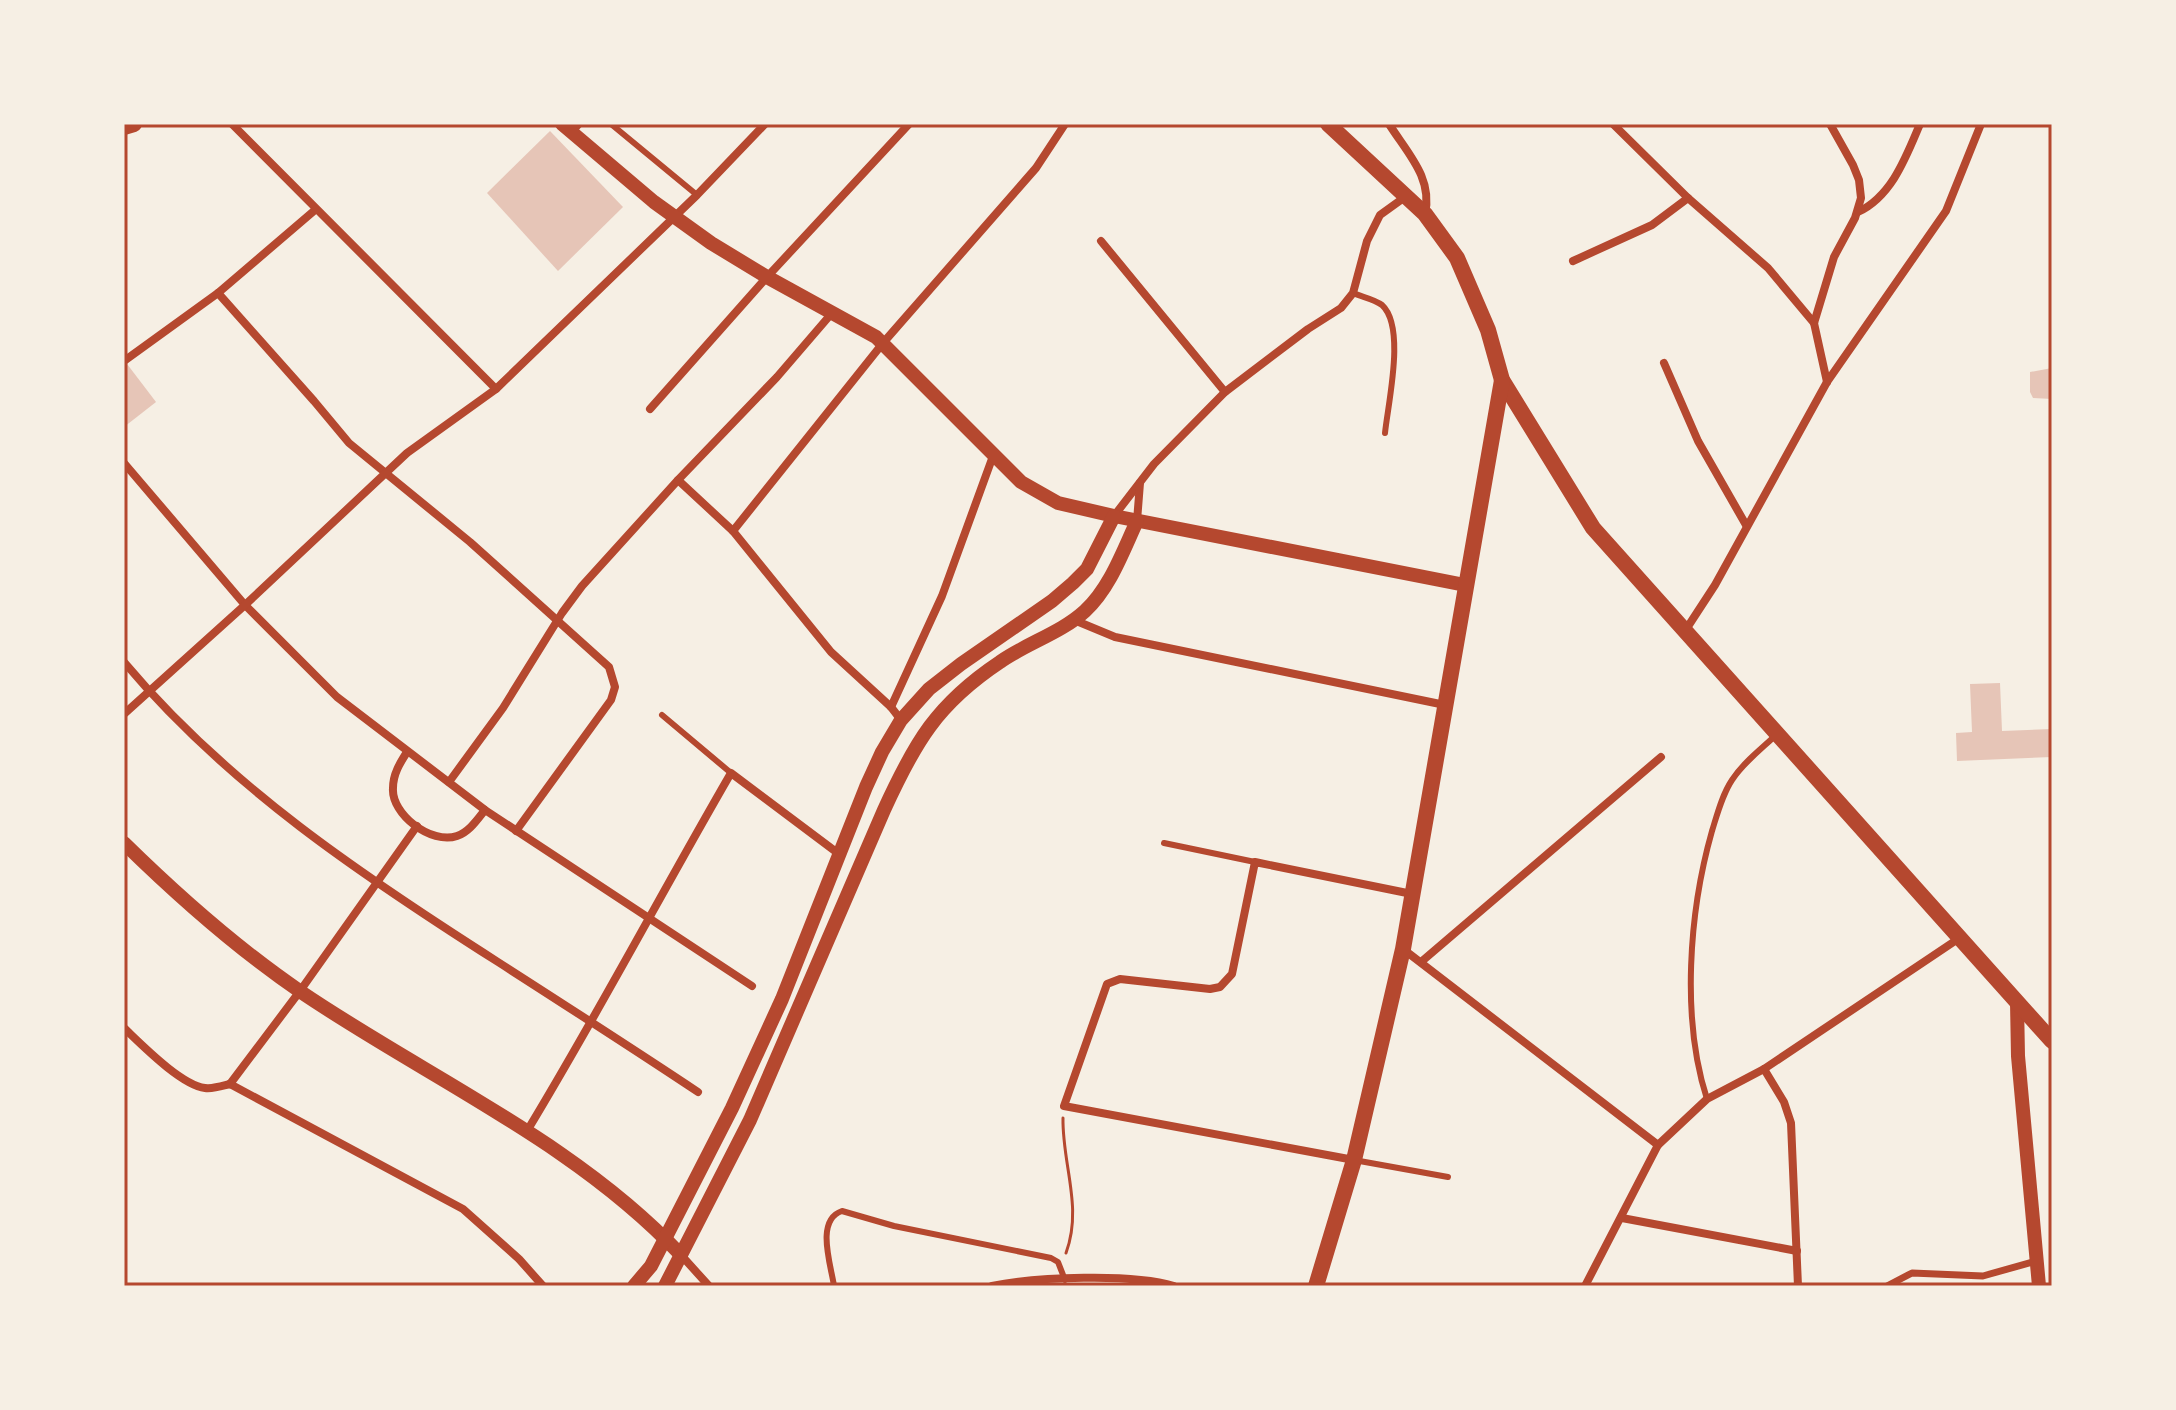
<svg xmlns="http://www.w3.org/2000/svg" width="2176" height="1410" viewBox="0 0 2176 1410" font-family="Barlow,sans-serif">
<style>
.building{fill:#e6c5b7}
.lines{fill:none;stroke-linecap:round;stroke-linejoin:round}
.path{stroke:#b5482f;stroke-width:3}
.service{stroke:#b5482f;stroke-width:6}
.pedestrian{stroke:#b5482f;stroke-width:7}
.minor{stroke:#b5482f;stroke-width:8}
.tertiary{stroke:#b5482f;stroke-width:14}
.secondary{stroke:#b5482f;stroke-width:16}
.neatline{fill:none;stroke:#b5482f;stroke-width:3}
</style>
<rect width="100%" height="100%" fill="#f6efe4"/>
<!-- building -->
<g class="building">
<path d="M550 131 623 207 558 271 487 193Z"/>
<path d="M124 360 156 402 124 427Z"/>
<path d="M2052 368V399L2033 398 2030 392V372Z"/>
<path d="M2000 683 2002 731 2052 729V757L1957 761 1956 733 1972 732 1970 684Z"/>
</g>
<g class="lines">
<!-- path -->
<path class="path" d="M1063 1118C1062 1164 1083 1207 1066 1253"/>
<!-- service -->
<g class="service">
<path d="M611 124 697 195"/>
<path d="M572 133 580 124"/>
<path d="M1353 293C1362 297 1374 299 1382 305 1406 327 1388 403 1385 433"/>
<path d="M662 715 731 773"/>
<path d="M1164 843 1255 862"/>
<path d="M1707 1099C1681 1019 1689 912 1712 831 1717 815 1722 795 1732 780 1743 763 1760 750 1775 736"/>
<path d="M1354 1160 1448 1177"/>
<path d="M834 1286C831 1265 815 1220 842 1211L894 1226 1051 1258 1058 1262 1065 1280"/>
</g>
<!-- pedestrian -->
<path class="pedestrian" d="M1887 1286 1912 1273 1983 1276 2036 1261"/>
<!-- minor -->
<g class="minor">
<path d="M232 124 496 389"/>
<path d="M1389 124C1408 154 1433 178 1425 214"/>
<path d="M1614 125 1688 198 1768 268 1814 323"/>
<path d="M1858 212C1892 196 1906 157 1920 124"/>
<path d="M1101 241 1225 392"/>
<path d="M1573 261 1652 225 1688 198"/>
<path d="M218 293 314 401 349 443 470 542 609 667 615 687 611 700 516 831"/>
<path d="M124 361 218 293 315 210"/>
<path d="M1664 363 1698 441 1746 525"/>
<path d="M1827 382 1814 323 1834 257 1855 218 1861 198 1859 180 1853 165 1830 124"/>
<path d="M650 409 767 277 909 124"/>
<path d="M124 463 245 605 337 697 485 810 752 986"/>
<path d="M678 480 733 531 831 652 891 707 901 720"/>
<path d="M1114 516 1154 464 1225 392 1308 329 1341 308 1353 293 1367 241 1380 215 1405 197"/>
<path d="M1137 521 1140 483"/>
<path d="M733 531 883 343 1036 168 1065 124"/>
<path d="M1074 620 1115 637 1445 705"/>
<path d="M1685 631 1715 585 1827 382 1946 211 1981 124"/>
<path d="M124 662C228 786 363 876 498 962 565 1005 632 1048 698 1092"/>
<path d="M891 707 942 596 993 456"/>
<path d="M124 714 245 605 407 453 496 389 697 195 765 124"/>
<path d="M407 752C400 763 393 774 393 788 391 814 431 845 457 836 469 832 477 820 485 810"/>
<path d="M449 782 503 708 562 613 582 586 678 480 777 377 832 313"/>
<path d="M1403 949 1658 1145"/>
<path d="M1421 962 1661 757"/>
<path d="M124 1028C142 1045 181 1085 205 1088 214 1089 222 1086 230 1084"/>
<path d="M1764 1069 1784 1102 1791 1123 1798 1286"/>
<path d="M230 1084 463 1209 519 1259 543 1286"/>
<path d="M230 1084 300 991 417 826"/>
<path d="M527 1131C598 1014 662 892 731 773L839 854"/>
<path d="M1354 1160 1064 1106 1107 984 1120 979 1210 989 1220 987 1232 974 1255 862 1412 894"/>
<path d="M1622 1218 1797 1251"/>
<path d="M681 1255 709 1286"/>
<path d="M992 1286C1036 1277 1132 1273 1174 1286"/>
<path d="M1585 1286 1658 1145 1707 1099 1764 1069 1958 939"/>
</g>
<!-- tertiary -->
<g class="tertiary">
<path d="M562 124 654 202 711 243 767 277 876 337 1021 482 1058 503 1114 516 1465 585"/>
<path d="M124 843C178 896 238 949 301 992 428 1078 575 1142 681 1255"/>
<path d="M2017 1002 2018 1056 2039 1286"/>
<path d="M634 1286 651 1266 732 1108 782 999 866 787 882 752 901 720 929 689 961 664 1052 601 1073 583 1087 569 1114 516"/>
<path d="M665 1286 750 1120 884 810C915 742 937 704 1000 662 1027 643 1061 633 1085 611 1110 588 1123 551 1137 521"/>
</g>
<!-- secondary -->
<g class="secondary">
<path d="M1328 124 1425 214 1457 258 1488 330 1502 380 1593 528 2052 1041"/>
<path d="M124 127 134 124"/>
<path d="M1316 1286 1354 1160 1403 949 1502 380"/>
</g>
</g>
<!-- border -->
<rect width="2176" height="1410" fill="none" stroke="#f6efe4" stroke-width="252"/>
<rect x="126" y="126" width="1924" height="1158" class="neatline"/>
</svg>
